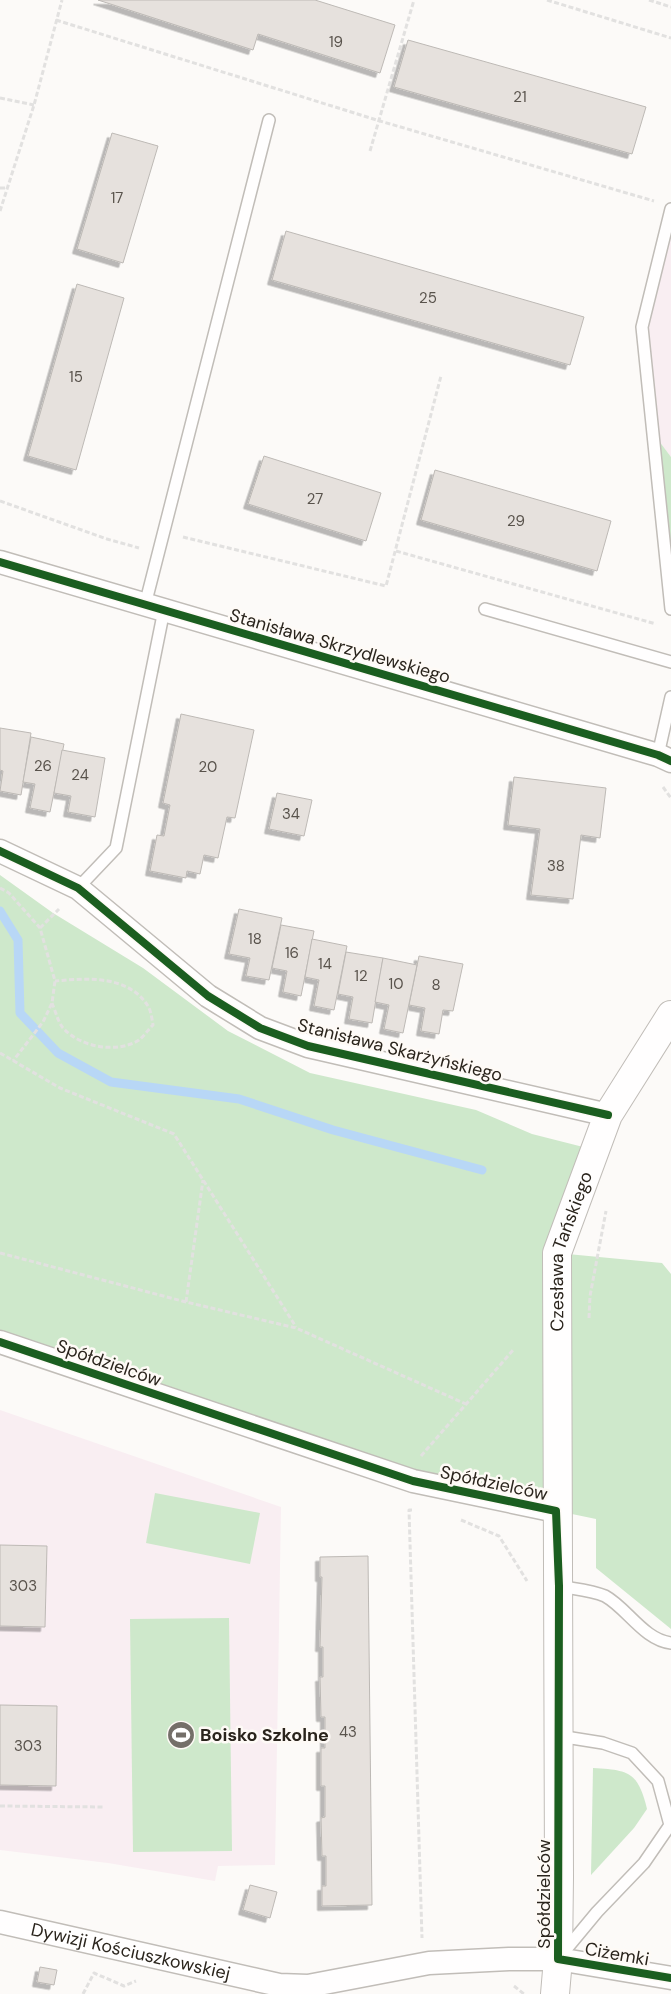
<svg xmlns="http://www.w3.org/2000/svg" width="671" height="1994" viewBox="0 0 671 1994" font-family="'DM Sans',sans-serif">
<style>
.education{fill:#f9eef2}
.green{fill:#cee8cb}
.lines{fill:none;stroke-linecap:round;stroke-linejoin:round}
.stream{stroke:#b8d7f6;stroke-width:9}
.building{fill:#e6e1dd;stroke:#bdb9b5;filter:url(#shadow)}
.service-casing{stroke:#c1bdb8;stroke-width:14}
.minor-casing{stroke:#c1bdb8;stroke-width:25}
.tertiary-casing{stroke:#c1bdb8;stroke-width:30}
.path{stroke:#e2e1e0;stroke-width:3;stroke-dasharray:5 2.5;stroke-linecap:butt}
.service{stroke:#fffefe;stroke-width:11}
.minor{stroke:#fffefe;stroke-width:22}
.tertiary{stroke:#fffefe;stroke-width:28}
.cycleway-casing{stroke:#fefaf6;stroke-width:11}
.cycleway{stroke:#1b5e20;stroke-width:8}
.labels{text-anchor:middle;stroke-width:5;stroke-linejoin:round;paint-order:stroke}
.number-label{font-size:15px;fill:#59534c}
.street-label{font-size:18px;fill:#2a241c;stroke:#fefaf6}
.poi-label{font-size:18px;font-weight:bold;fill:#2a241c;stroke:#fefaf6;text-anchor:start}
</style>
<defs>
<filter id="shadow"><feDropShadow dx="-4.5" dy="4.5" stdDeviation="0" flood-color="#0004"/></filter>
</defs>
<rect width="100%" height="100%" fill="#fcfaf8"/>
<!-- education -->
<g class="education">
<path d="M671 209V457L653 433 646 311Z"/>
<path d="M0 1410 281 1507 275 1865 218 1866 215 1881 108 1863 0 1850Z"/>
</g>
<!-- green -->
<g class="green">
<path d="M653 433 671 457V550L665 548Z"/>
<path d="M0 875 53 913 143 968 228 1031 310 1073 476 1110 532 1134 595 1150 557 1253 662 1263 671 1274V1629L596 1568V1519L413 1481 0 1342Z"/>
<path d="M155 1493 260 1513 250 1564 146 1543Z"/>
<path d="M229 1618 232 1851 133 1852 130 1619Z"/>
<path d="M593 1768C629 1770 638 1772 647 1809L634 1828 591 1875Z"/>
</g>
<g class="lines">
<!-- stream -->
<path class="stream" d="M0 911 18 940 20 1013 58 1053 111 1082 239 1099 333 1130 482 1170"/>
</g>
<!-- building -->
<g class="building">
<path d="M98 0H315L395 25 380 73 258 34 253 50Z"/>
<path d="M408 40 646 107 632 154 394 87Z"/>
<path d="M112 133 158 146 123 263 77 249Z"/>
<path d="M286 231 584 317 570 365 272 280Z"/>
<path d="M77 284 124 298 76 470 28 456Z"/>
<path d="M264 456 381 493 366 541 248 504Z"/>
<path d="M435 470 611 521 597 571 421 520Z"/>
<path d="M181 714 254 730 235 818 227 817 218 858 204 855 200 874 187 871 186 878 150 871 157 835 164 836 170 805 163 803Z"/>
<path d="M0 728 31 733 21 795 0 791 3 771 0 770Z"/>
<path d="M31 737 64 744 50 812 30 808 35 784 23 782Z"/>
<path d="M62 750 105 758 95 817 68 812 71 796 54 793Z"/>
<path d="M514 777 606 788 600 838 581 835 573 899 531 895 540 829 508 825Z"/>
<path d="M277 793 312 800 304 836 269 829Z"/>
<path d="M239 909 282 918 269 980 246 976 250 958 229 954Z"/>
<path d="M281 925 314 931 301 996 283 992 287 971 272 968Z"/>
<path d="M312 939 347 946 334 1010 314 1006 319 980 305 977Z"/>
<path d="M346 952 383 958 372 1023 349 1019 353 997 338 994Z"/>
<path d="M419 956 463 964 453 1011 443 1010 439 1034 421 1031 425 1008 409 1005Z"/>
<path d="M383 958 417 965 403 1033 384 1029 389 1005 375 1002Z"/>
<path d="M0 1545 47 1546 45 1627 0 1626Z"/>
<path d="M368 1556 372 1905 322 1906V1886H326V1856H322L321 1818 325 1817V1786H321V1748H325V1717H321L320 1677H323V1647H320L322 1577H320V1557Z"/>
<path d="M0 1705 57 1706 56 1786 0 1785Z"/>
<path d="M250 1885 277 1892 270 1918 243 1910Z"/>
<path d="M40 1967 57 1970 54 1985 37 1982Z"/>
</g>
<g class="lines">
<!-- service casing -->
<g class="service-casing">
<g id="service">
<path d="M671 209 642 327 671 609"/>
<path d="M145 605 269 120"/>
<path d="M485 609 671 662"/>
<path d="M658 755 671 697"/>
<path d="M78 888 116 848 164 610"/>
<path d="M559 1586C574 1589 591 1590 605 1596 627 1608 644 1640 671 1643"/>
<path d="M559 1736 603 1743 632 1753 658 1781 670 1825 644 1863 597 1912 563 1953"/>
</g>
</g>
<!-- minor casing -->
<g class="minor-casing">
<g id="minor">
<path d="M0 562 658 755 671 761"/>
<path d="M0 851 78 888 208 996 260 1028 308 1046 608 1115"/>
<path d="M0 1342 413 1481 556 1511"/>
<path id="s1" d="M0 1922 279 1985 308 1986 429 1963 509 1959H558L671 1978"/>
</g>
</g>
<!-- tertiary casing -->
<g class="tertiary-casing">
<g id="tertiary">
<path id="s2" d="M555 1994 558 1959 559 1877 557 1253 608 1115 671 1015"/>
</g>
</g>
<!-- path -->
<g class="path">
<path d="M547 0 671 38"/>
<path d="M649 0 671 7"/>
<path d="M56 20 380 121 654 201"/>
<path d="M0 98 34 105"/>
<path d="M370 151 414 0"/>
<path d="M0 188H8"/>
<path d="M0 211 34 105 62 0"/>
<path d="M0 501 107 539 139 548"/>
<path d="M183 537 386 586 441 376"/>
<path d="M396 551 656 624"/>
<path d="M663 787 671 798"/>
<path d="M0 888 9 893 40 928 55 981 52 1003 43 1022 13 1061"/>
<path d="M40 928 59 909"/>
<path d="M52 1003C55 1010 58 1022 63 1028 80 1047 117 1054 139 1040 144 1036 148 1030 153 1025 152 1019 151 1011 148 1006 128 975 88 978 55 981"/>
<path d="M0 1053 60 1088 174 1134 296 1327"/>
<path d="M0 1253 186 1302 296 1328 466 1404"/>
<path d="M186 1302 203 1180"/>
<path d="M589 1318 590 1296 606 1211"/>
<path d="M421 1456 514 1349"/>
<path d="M412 1510H409L422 1938"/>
<path d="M461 1520 499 1536 527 1581"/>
<path d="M0 1806 103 1807"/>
<path d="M514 1986 524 1994"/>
<path d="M83 1994 94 1973 124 1986 136 1981"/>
</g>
<!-- service -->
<use href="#service" class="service"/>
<!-- minor -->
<use href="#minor" class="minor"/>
<!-- tertiary -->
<use href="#tertiary" class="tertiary"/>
<!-- cycleway casing -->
<g class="cycleway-casing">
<g id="cycleway">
<path d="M0 562 658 755 671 761"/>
<path d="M0 851 78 888 208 996 260 1028 308 1046 608 1115"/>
<path d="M0 1342 413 1481 556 1511 559 1586 558 1959 671 1978"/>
</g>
</g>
<!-- cycleway -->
<use href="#cycleway" class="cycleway"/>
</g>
<!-- icons -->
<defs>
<g id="stadium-disc" transform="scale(1.4375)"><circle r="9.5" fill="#746f69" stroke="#fefaf6"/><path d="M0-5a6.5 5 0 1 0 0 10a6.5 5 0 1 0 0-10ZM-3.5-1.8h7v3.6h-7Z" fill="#fff"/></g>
</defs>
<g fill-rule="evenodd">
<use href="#stadium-disc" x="181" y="1735"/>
</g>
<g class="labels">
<!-- number labels -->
<g class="number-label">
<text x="336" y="47">19</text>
<text x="520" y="102">21</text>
<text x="117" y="203">17</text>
<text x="428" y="303">25</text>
<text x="76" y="382">15</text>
<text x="315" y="504">27</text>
<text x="516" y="526">29</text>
<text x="43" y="771">26</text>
<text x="208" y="772">20</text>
<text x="80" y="780">24</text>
<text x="291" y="819">34</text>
<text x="556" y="871">38</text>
<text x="255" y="944">18</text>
<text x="292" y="958">16</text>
<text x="325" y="969">14</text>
<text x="361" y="981">12</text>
<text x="396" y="989">10</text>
<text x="436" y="990">8</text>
<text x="23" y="1591">303</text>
<text x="348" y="1737">43</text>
<text x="28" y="1751">303</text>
</g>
<!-- street labels -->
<g class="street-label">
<text transform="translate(340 646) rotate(16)" y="6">Stanisława Skrzydlewskiego</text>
<text transform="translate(400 1050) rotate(14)" y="6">Stanisława Skarżyńskiego</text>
<text dy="6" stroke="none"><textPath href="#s2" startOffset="745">Czesława Tańskiego</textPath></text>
<text transform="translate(109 1363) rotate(19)" y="6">Spółdzielców</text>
<text transform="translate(494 1483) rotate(12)" y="6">Spółdzielców</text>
<text transform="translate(544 1894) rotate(-90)" y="6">Spółdzielców</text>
<text dy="6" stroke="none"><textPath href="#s1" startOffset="134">Dywizji Kościuszkowskiej</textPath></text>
<text transform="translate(617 1954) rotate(10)" y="6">Ciżemki</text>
</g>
<!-- poi labels -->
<g class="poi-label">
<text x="200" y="1741">Boisko Szkolne</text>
</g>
</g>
</svg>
